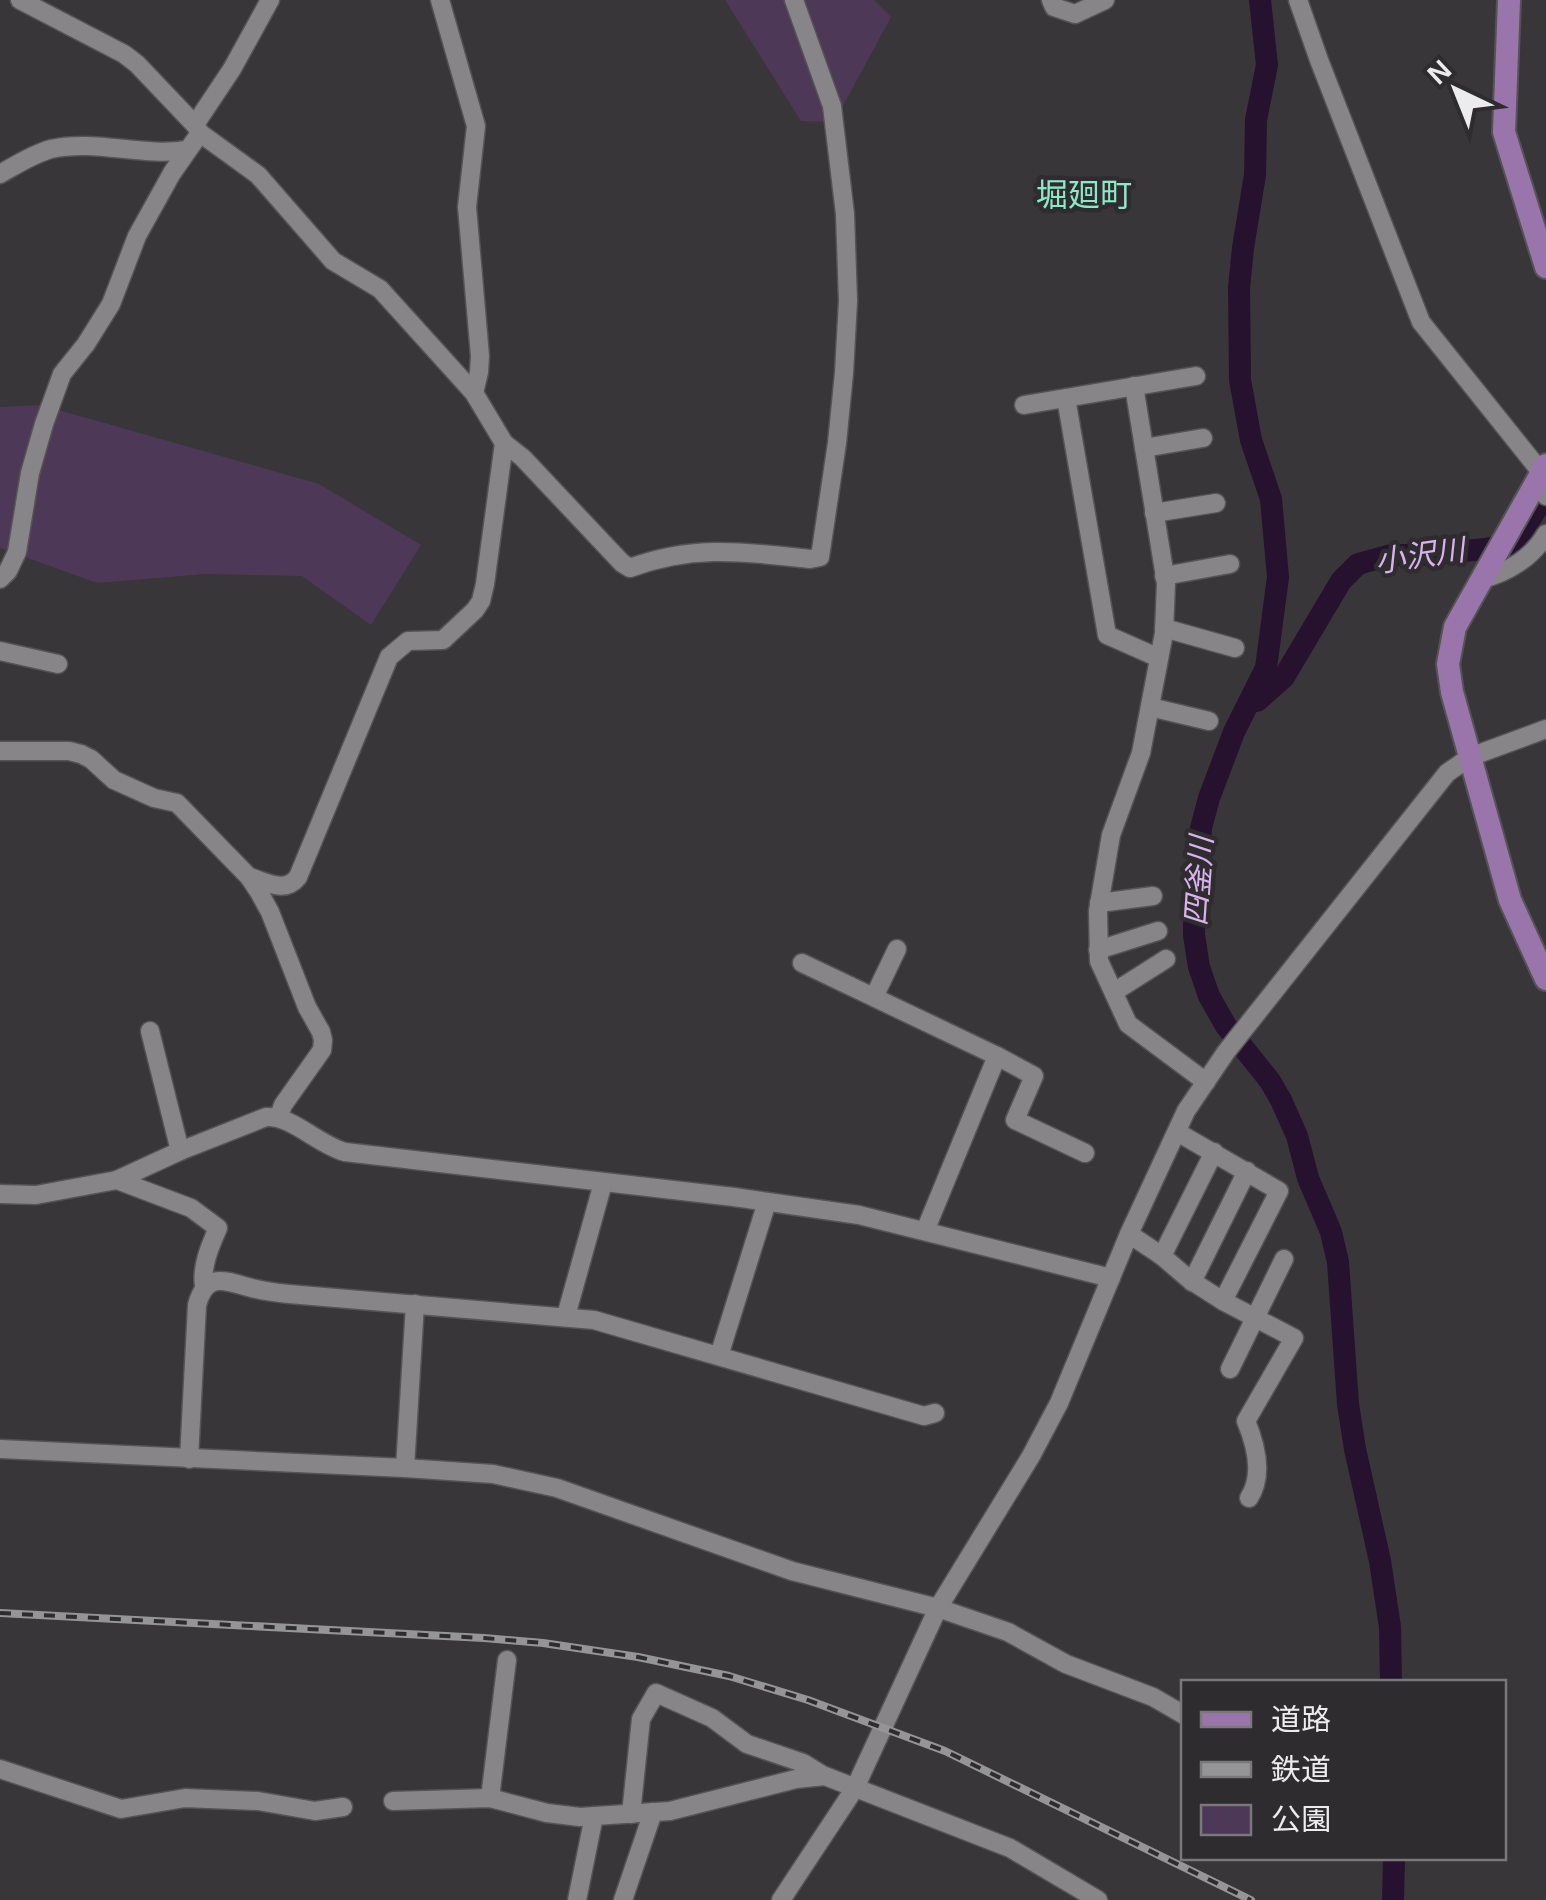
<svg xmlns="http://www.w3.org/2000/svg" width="1546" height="1900" viewBox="0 0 1546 1900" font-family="Arial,'Noto Sans JP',sans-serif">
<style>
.green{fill:#4d3957}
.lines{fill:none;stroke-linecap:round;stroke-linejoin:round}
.river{stroke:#26122f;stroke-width:22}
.minor-casing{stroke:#545355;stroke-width:21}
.major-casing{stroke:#545355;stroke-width:26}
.minor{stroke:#878588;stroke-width:18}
.major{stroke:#9a75ab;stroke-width:22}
.rail-casing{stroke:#959496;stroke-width:8}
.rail{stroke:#2e2c2e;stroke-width:4;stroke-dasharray:11;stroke-linecap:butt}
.labels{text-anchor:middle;stroke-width:9;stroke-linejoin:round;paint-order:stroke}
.water-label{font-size:30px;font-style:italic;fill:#dab3ee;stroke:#2e2c2e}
.quarter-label{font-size:32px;fill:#8de8c7;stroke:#2e2c2e}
</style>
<rect width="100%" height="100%" fill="#383639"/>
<!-- green -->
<g class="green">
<path d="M725 0H874L891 17 834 122 801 121Z"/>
<path d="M41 405 319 484 421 545 371 625 302 576 205 574 97 583 0 548V407Z"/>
</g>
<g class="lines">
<!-- river -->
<g class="river">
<path d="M1260 0 1267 65 1256 120 1255 175 1243 248 1239 288 1240 380 1251 440 1271 499 1278 577 1266 668 1234 732 1209 798 1201 828 1199 873 1194 905V935L1199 967 1209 996 1226 1026 1270 1081 1281 1100 1297 1136 1308 1178 1331 1232 1338 1262 1348 1404 1355 1449 1380 1561 1390 1627 1391 1682"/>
<path d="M1257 701 1284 677 1341 581 1358 564 1391 555H1418L1486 549 1514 543 1546 495"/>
<path d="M1393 1900 1394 1858"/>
</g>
<!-- minor casing -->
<g class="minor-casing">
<g id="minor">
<path d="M20 0 124 54 137 64 196 126"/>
<path d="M440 0 476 126 467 207 480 356 479 372 474 393"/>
<path d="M1051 0 1054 7 1075 14 1105 0"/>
<path d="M1298 0 1319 60 1421 322 1541 472 1546 496"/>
<path d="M200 133 258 175 333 261 380 289 474 393 504 443 523 458 622 563 630 568C694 544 745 552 810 559L820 557 837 443 844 373 848 301 845 214 832 106 794 0"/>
<path d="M0 174C16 165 33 154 51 149 95 139 142 157 187 150"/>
<path d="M1134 386 1166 583 1164 633 1141 753 1111 835 1098 911 1099 961 1128 1024 1206 1082"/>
<path d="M1066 398 1107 635 1159 658"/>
<path d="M1024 405 1196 376"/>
<path d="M1144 448 1203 438"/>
<path d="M1154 513 1216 503"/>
<path d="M1164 576 1230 564"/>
<path d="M0 579 8 571 17 552 30 473 44 424 62 374 86 344 111 304 137 236 172 173 200 133 196 126 198 120 232 69 270 0"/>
<path d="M1482 579C1507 573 1533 557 1546 534"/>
<path d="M1164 628 1235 648"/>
<path d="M0 651 58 664"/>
<path d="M1150 707 1209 721"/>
<path d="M0 751H69L81 754 91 759 114 780 154 798 177 803 249 877 259 892 270 912 307 1007 321 1032 323 1040 322 1050 283 1105 279 1116"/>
<path d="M249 877C267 882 285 894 298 877L389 657 408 641 443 640 475 610 481 601 485 584 504 443"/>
<path d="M1099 903 1153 896"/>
<path d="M1098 950 1158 931"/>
<path d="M802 963 997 1056 925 1231"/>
<path d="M1114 992 1166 959"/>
<path d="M874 997 897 949"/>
<path d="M150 1031 180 1151"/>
<path d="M997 1056 1034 1076 1015 1120 1085 1153"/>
<path d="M1177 1132 1279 1191 1223 1301"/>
<path d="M117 1180 191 1208 218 1228C210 1246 201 1267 204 1286"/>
<path d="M0 1194 36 1195 117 1180 180 1151 266 1117C291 1115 317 1144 345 1152L734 1197 859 1215 1111 1278"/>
<path d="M1129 1234 1162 1256 1190 1280 1223 1301 1294 1338 1246 1421C1256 1445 1264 1475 1249 1498"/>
<path d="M1162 1256 1214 1152"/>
<path d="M1192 1282 1247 1171"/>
<path d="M566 1316 603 1183"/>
<path d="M719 1356 767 1202"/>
<path d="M1230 1369 1284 1259"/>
<path d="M0 1449 405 1468 493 1474 557 1488 792 1571 938 1608 1008 1632 1066 1664 1153 1697 1184 1715"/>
<path d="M189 1459 197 1305C207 1268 229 1283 256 1289 267 1292 278 1293 289 1294L594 1320 924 1416 935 1413"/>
<path d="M405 1468 415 1304"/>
<path d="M0 1769 121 1809 185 1798 258 1801 315 1811 343 1807"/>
<path d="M490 1798 507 1660"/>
<path d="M393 1801 490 1798 547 1813 580 1817 670 1811 796 1779 825 1776 1010 1848 1098 1900"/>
<path d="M631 1814 641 1719 656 1693 712 1718 747 1744 803 1763 824 1776"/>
<path d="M577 1900 594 1816"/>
<path d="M623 1900 653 1812"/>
<path d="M781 1900 855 1788 938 1608 1031 1456 1059 1403 1129 1234 1186 1111 1226 1052 1447 773 1470 757 1546 729"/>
</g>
</g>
<!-- major casing -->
<g class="major-casing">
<g id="major">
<path d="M1509 0 1504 132 1546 267"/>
<path d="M1546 465 1455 627 1448 664 1452 692 1510 900 1546 979"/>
</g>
</g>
<!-- minor -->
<use href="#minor" class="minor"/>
<!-- major -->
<use href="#major" class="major"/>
<!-- rail casing -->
<g class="rail-casing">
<path id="rail" d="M0 1613 484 1638 543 1643 638 1657 729 1676 808 1700 945 1751 1251 1900"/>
</g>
<!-- rail -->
<use href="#rail" class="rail"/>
</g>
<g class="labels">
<!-- water labels -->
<g class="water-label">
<text transform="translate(1420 556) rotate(-8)" y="10">小沢川</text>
<text transform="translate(1199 881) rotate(-86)" y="10">四釜川</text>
</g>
<!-- quarter labels -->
<g class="quarter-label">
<text x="1084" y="206">堀廻町</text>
</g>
</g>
<!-- legend -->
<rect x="1181" y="1680" width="325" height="180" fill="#2e2c2e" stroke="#7a787a" stroke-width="2.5"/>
<rect x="1201" y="1712" width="50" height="15" fill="#9a75ab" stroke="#7a787a" stroke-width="2.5"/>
<text x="1271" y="1730" font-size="30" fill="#ecebed">道路</text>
<rect x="1201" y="1762" width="50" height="15" fill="#959496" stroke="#7a787a" stroke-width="2.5"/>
<text x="1271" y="1780" font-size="30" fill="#ecebed">鉄道</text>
<rect x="1201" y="1805" width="50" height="30" fill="#4d3957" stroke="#7a787a" stroke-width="2.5"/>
<text x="1271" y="1830" font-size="30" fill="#ecebed">公園</text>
<!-- north arrow -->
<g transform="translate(1456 90) rotate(317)" stroke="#2e2c2e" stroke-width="8" paint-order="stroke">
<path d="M0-8L18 38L0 25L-18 38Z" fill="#ecebed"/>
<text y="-15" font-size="28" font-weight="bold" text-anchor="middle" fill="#ecebed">N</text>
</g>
</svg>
